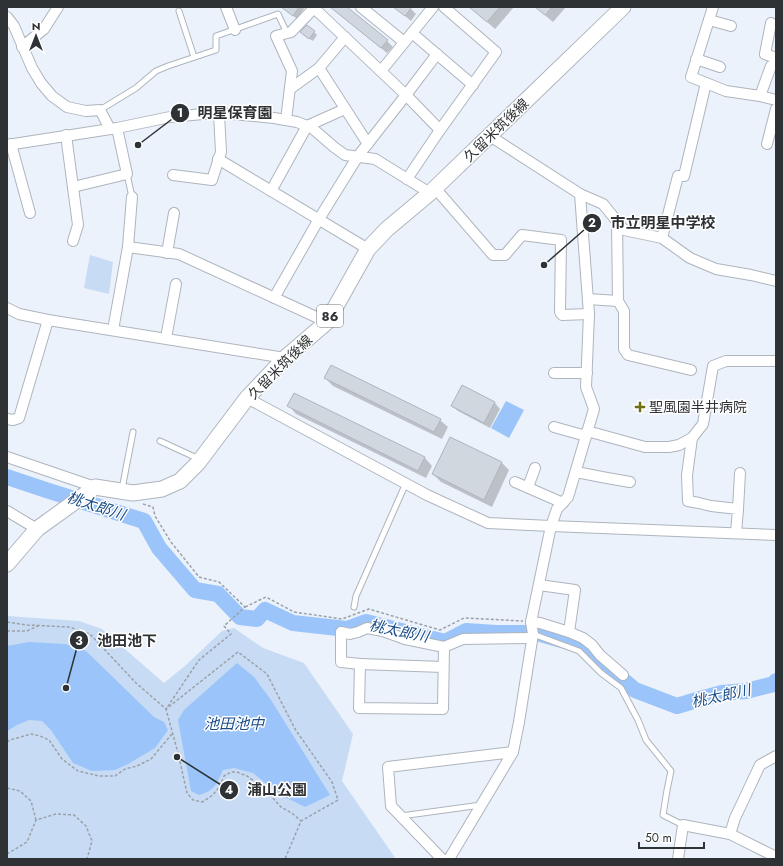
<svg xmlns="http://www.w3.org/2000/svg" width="783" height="866" viewBox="0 0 783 866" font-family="Jost,'Noto Sans JP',sans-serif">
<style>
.green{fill:#c7dbf4}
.water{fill:#9ac4fa}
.shadow{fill:#0003}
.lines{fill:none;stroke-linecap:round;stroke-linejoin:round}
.river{stroke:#9ac4fa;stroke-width:16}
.building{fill:#d0d7df;stroke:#afb5be}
.lane-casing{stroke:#aeb5bd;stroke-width:7}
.street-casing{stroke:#aeb5bd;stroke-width:12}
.primary-casing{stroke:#aeb5bd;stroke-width:17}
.path{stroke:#9ca1a8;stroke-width:1.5;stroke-dasharray:3 2;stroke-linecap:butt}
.lane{stroke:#fff;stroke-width:5}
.street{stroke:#fff;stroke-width:10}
.primary{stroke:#fff;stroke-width:15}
.poi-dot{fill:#6e6f13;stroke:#fff;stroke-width:1.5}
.labels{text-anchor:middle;stroke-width:3;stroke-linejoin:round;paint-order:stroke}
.shield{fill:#fff;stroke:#6d7072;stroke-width:1}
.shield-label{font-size:13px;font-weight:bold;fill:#2f3235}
.street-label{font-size:14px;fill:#2f3235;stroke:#fff}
.poi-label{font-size:14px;fill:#2f3235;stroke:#fff;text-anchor:start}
.water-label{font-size:15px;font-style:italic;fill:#1a4d89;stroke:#fff}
.leader{fill:none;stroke:#2f3235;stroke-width:1.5}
.callout-dot{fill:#2f3235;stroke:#fff;stroke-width:1.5}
.mark-label{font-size:12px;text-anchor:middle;font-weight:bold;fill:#fff}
.callout-label{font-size:15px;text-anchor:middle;font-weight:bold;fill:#2f3235;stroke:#fff;stroke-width:3;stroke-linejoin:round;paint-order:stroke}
</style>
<rect width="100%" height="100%" fill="#ebf2fb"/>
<!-- green -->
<g class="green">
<path d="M90 255 113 262 109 294 84 288Z"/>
<path d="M7 616 79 621 102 629 164 683 186 665 222 631 234 628 263 648 304 663 353 734 342 781 396 859H7Z"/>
</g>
<!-- water -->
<g class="water">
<path d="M506 401 524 410 509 438 491 428Z"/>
<path d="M29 642 65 644 86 651 154 717 164 722 168 730 155 748 128 764 115 770 92 771 73 763 51 730 42 721 29 720 17 725 7 731V646Z"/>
<path d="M237 663 254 677 271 700 330 795 305 807 279 794 253 773 234 768 223 770C217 783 215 791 199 795L191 791 178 720 184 710Z"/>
</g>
<!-- shadow -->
<g class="shadow">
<path d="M287 7H305L297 19 285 9Z"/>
<path d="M336 7H345L387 41 393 47 387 53 340 15 334 9Z"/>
<path d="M394 7H409L416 14 411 21Z"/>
<path d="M470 7H514L495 29Z"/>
<path d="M535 7H566L553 22Z"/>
<path d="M314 32 317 35 313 41 305 36Z"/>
<path d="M325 378 440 420 448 427 442 439 333 386Z"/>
<path d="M462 386 495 403 500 409 490 428 458 411 452 406Z"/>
<path d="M295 394 425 458 432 466 426 478 296 414 289 406Z"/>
<path d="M451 438 502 463 509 470 492 507 441 482 433 474Z"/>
</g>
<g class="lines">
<!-- river -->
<path class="river" d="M7 477 46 490 144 521 159 548 195 590 218 594 240 617 257 619 265 610 293 623 347 629 366 622 445 642 466 631 496 633H537L583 646 635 690 677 706 700 699 722 693 746 691 774 684 776 681"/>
</g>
<!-- building -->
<g class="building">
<path d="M281 7H299L293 16Z"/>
<path d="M330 7H347L388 40 381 48Z"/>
<path d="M393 7H412L405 16Z"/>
<path d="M469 7H500L487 22Z"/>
<path d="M535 7H552L545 15Z"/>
<path d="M307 25 315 31 309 39 300 32Z"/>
<path d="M331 365 441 419 434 432 324 378Z"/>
<path d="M462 385 495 402 484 423 451 406Z"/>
<path d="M294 393 425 457 418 471 287 406Z"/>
<path d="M450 437 502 462 484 500 432 474Z"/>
</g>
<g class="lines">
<!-- lane casing -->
<g class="lane-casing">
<g id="lane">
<path d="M179 11 194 57"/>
<path d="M100 110 136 88 156 71 168 66 216 50V36L278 14 287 33"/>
<path d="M127 174 132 197"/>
<path d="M160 441 199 459"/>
<path d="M122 489 133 432"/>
<path d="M354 607 356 596 406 483"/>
<path d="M533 634 579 651 601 673 621 688 638 720 646 740 671 771 667 790 663 815 683 825"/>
<path d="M401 816 481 805"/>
</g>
</g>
<!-- street casing -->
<g class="street-casing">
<g id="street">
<path d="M226 7 235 30"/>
<path d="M361 7 404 42"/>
<path d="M713 7 691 77 726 91 760 96 771 66 776 65"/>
<path d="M314 8 406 95 440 130"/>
<path d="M7 17 14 26 32 68 41 83 52 96 67 107 86 111 100 110 110 129"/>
<path d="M709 20 731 26"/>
<path d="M771 23 765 54 776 58"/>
<path d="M412 33 473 85"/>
<path d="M345 37 319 68 368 144"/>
<path d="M22 47 44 29 58 7"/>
<path d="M696 59 720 67"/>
<path d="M381 71 433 7"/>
<path d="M290 89 319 68"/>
<path d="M760 96 776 100"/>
<path d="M286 120 292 71 276 36 291 32 315 7"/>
<path d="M66 135 78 225 73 241"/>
<path d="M490 136 580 194 603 204 624 230 662 238 690 258 716 269 751 275 776 281"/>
<path d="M11 144 30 213"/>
<path d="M767 144 776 109"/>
<path d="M7 145 117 128 170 117 203 114H232L274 118 297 122 312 128 334 147 345 155 375 159 430 193"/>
<path d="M218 159 368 249"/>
<path d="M173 175 212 180 221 152 219 114"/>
<path d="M407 179 440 130 496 52 444 7"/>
<path d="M73 187 127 174 117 128"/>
<path d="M435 188 493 255H505L522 235 561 240 560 312 562 315 589 314"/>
<path d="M271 191 307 126 345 109"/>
<path d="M662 238 678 176H684L706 83"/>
<path d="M128 247 179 254 327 322"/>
<path d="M167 253 174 213"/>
<path d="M274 298 319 219 358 156 406 95 437 54"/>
<path d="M588 299 618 301 617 220"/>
<path d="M618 301 624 311V349L628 355 691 370"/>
<path d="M7 308 19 314 48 320 285 358"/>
<path d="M113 330 128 247 132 197"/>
<path d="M166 338 176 284"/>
<path d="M554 373H587"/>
<path d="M247 398 427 495 488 523 551 526 776 535"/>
<path d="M7 419 13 420 19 418 48 320"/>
<path d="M554 427 586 436"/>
<path d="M587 431 645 447H669L679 445 692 438"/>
<path d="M7 457 95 487"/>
<path d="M576 472 607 478 630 482"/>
<path d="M515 482 563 503"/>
<path d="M528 487 535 468"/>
<path d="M738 509 740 473"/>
<path d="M7 511 37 529"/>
<path d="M736 533 738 509 711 506 699 503 688 501 687 475 692 438 703 424 713 366 726 361H776"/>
<path d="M531 622 540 623 569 632 575 590 539 585"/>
<path d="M569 632 583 638 592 645 600 655 623 675"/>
<path d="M360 664 341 662V632L350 634 358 632 367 628 383 631 405 639 444 647"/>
<path d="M443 667 360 664 359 708 443 709 444 647 463 639 532 638"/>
<path d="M513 752 519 722 533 634 531 622 551 526 557 509 568 497 594 409 586 387 589 314 580 194"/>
<path d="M776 756 760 765 735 818 730 834 776 857"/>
<path d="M442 859 391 806 388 767 513 752 449 859"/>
<path d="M678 859 683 825 730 834"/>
</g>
</g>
<!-- primary casing -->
<g class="primary-casing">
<path id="primary" d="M7 564 37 529 80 498 95 487 133 493 162 489 180 481 198 463 247 398 285 358 327 322 368 249 387 229 430 193 623 7"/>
</g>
<!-- path -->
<g class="path">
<path d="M143 504 153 507 155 516 171 542 199 577 219 582 245 607 224 626 231 634 199 660 166 709 178 753 187 793 193 800 202 802C215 795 219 789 224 776L231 772H237L247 776 264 788 281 807 293 814 301 821"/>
<path d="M245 607 266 597 294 612 342 619 369 609 440 630 464 618 523 621"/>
<path d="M7 622 27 625 69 627 90 634 136 683 166 709 238 652 267 674 295 729 332 782 338 800 301 821 285 859"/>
<path d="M7 631H27L38 626"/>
<path d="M7 742 10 740 31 734 40 736 49 740 62 759 78 771 99 776H115L125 769 137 766 151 759 172 734"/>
<path d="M7 788 20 791 31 801 36 820"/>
<path d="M7 854 27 842 36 820 56 814 74 815 86 826 92 841 87 859"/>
</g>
<!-- lane -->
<use href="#lane" class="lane"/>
<!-- street -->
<use href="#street" class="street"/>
<!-- primary -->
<use href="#primary" class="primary"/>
</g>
<!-- markers -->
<path class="poi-dot" d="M638 401h4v4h4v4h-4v4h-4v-4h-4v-4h4z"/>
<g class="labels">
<!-- shield labels -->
<rect class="shield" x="317" y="305" width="26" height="22" rx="3"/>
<g class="shield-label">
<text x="330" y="321">86</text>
</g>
<!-- street labels -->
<g class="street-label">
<text transform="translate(496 130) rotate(-44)" y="5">久留米筑後線</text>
<text transform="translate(280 367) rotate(-45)" y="5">久留米筑後線</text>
</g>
<!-- poi labels -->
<g class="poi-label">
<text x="649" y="412">聖風園半井病院</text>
</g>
<!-- water labels -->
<g class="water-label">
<text transform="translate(96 506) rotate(18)" y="5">桃太郎川</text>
<text transform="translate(399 631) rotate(12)" y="5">桃太郎川</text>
<text transform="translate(721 696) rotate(-12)" y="5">桃太郎川</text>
<text x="234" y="729">池田池中</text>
</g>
</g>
<!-- callouts -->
<path class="leader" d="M138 145L180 113M544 265L592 223M66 688L79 640M177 757L229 790"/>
<g class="callout-dot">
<circle cx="138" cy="145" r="4"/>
<circle cx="544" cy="265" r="4"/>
<circle cx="66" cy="688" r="4"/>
<circle cx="177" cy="757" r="4"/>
<circle cx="180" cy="113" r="10"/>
<circle cx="592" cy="223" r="10"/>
<circle cx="79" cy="640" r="10"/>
<circle cx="229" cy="790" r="10"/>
</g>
<g class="mark-label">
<text x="180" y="117">1</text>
<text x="592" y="227">2</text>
<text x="79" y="645">3</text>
<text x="229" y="794">4</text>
</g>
<g class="callout-label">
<text x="235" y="118">明星保育園</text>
<text x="663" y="228">市立明星中学校</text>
<text x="127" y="646">池田池下</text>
<text x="277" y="795">浦山公園</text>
</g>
<!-- border -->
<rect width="783" height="866" fill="none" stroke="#2f3235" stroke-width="16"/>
<!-- north arrow -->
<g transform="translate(36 36)" stroke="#ffffff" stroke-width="3" paint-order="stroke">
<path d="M0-3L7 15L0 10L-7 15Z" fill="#2f3235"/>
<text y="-6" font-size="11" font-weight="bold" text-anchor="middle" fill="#2f3235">N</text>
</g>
<!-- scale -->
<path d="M639 842v6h65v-6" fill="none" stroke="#2f3235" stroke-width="2"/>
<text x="645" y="842" font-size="12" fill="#2f3235" stroke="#ffffff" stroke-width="3" paint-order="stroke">50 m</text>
</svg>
